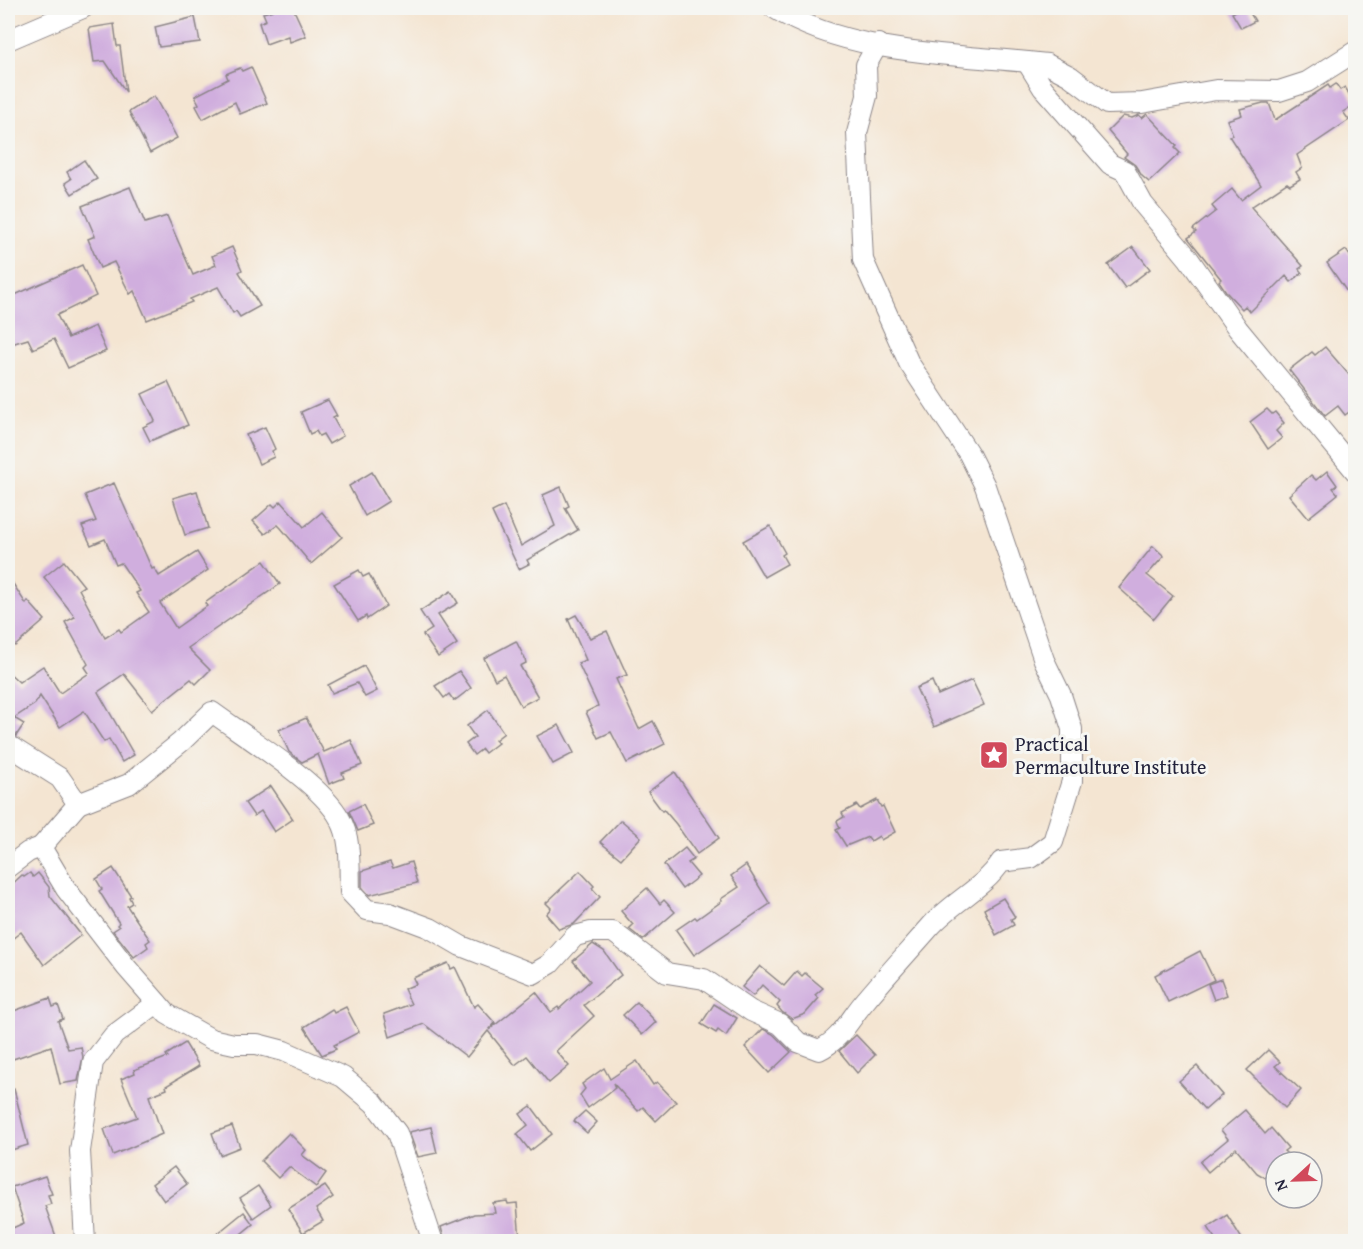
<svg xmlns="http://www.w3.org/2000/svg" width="1363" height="1249" viewBox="0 0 1363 1249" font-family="'Gentium Book Plus',serif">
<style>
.building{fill:#d0aede}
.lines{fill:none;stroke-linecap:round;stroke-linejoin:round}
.street-casing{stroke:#8b8486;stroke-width:22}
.street{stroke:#fff;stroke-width:20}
.labels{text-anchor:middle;stroke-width:6;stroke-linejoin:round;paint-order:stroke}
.poi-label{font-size:20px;fill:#22223b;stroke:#f6f6f2;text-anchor:start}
</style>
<rect width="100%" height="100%" fill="#f6f6f2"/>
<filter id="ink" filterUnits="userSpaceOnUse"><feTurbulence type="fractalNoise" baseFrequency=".0167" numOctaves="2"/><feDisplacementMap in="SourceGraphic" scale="12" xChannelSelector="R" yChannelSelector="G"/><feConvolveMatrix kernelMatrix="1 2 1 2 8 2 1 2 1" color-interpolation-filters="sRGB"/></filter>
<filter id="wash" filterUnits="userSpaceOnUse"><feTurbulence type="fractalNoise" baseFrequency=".008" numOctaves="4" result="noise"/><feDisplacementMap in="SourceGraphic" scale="24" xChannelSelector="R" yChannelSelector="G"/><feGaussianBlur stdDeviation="1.35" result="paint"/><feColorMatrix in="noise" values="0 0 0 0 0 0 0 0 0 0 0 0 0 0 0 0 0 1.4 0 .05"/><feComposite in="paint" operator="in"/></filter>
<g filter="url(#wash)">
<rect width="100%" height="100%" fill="#f4e5d2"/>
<g id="blocks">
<!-- building -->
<g class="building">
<path d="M272 8H293L306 36 290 42 288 36 266 44 259 23 266 20 263 13 273 10Z"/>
<path d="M1241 8H1247L1255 21 1241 28 1232 13Z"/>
<path d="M195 17 200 42 159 47 155 27Z"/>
<path d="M114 24 117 46H120L126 92 105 61 94 62 89 28Z"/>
<path d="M251 67 267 103 240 114 235 102 203 119 196 106 199 104 195 96 228 79 226 74 240 68 242 71Z"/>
<path d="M1336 84 1340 90 1345 87 1355 104 1343 112 1349 120 1297 155 1302 168 1296 172 1300 179 1290 185 1287 183 1251 207 1303 266 1299 269 1302 273 1291 282 1286 276 1250 312 1245 306 1242 309 1227 293 1219 281 1221 279 1188 238 1196 232 1193 229 1216 211 1212 206 1232 189 1241 200 1261 185 1229 136 1233 135 1227 120 1242 115 1240 109 1263 103H1269L1275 120 1328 85 1330 88Z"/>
<path d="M154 96 177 138 150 153 129 112Z"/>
<path d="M1147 114 1177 146 1175 148 1180 153 1149 182 1142 176 1135 165 1124 157 1127 154 1108 131 1123 116 1132 118 1139 115 1142 118Z"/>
<path d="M84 160 97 179 72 194 65 183 71 179 67 172Z"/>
<path d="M130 187 145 223 167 216 193 275 216 265 212 256 232 247 242 270 239 272 260 306 240 317 236 311 233 313 218 287 190 299 192 302 147 320 134 291 130 294 114 262 100 268 88 239 95 236 82 206Z"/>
<path d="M1133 247 1150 269 1125 288 1108 265Z"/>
<path d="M1346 250 1356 264V286L1347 292 1327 263Z"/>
<path d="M82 265 96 296 57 315 68 338 95 326 106 351 68 368 54 339 33 349 28 339 8 345V298Z"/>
<path d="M1325 347 1356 383V407L1345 415 1338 406 1325 416 1289 370 1312 352 1315 355Z"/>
<path d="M168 382 188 425 150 441 143 427 155 421 142 394Z"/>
<path d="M328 400 337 416 333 418 343 436 329 444 323 434 319 436 316 431 310 434 301 412Z"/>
<path d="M1267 409 1272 414 1275 412 1284 423 1276 431 1282 438 1268 449 1250 422Z"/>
<path d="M265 427 275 449 272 451 274 457 259 464 246 435Z"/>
<path d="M1327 471 1337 485 1333 488 1338 494 1308 518 1289 495 1311 475 1316 480Z"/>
<path d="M372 472 389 501 365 516 349 486Z"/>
<path d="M114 483 152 569 154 568 159 576 197 552 208 570 160 603 176 628 207 606 205 603 264 561 280 584 188 648 210 670 196 684 191 679 152 710 124 674 98 692 134 755 122 762 109 739 104 742 84 711 60 727 40 696 35 704 14 718 24 724 16 736 8 733V672L19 682 43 666 60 693 89 673 85 667 88 664 65 622 75 617 44 577 64 561 84 586 79 589 105 638 119 629 121 632 149 612 136 593 140 591 121 563 116 565 105 539 91 545 82 526 96 521 85 495Z"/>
<path d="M561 487 569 506 565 508 578 530 527 560 529 564 519 569 492 512 504 506 521 546 555 526 543 495Z"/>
<path d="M197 491 208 528 185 535 173 498Z"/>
<path d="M281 501 304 527 322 512 342 537 311 564 281 528 278 525 265 534 253 521 272 504 275 507Z"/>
<path d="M770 526 785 553 782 555 787 564 764 577 743 541Z"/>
<path d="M1153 546 1164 556 1147 575 1173 596 1154 619 1119 588Z"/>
<path d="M359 570 363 577 369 574 386 606 367 619 366 616 358 621 334 584Z"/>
<path d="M8 576 26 604 28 601 45 620 15 646 8 638Z"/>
<path d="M451 591 458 603 438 615 457 644 438 657 423 635 432 629 420 611Z"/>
<path d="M576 615 590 638 607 631 627 675 616 679 639 729 653 721 665 744 627 763 611 732 598 738 586 712 598 706 578 663 586 660 568 619Z"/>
<path d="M516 641 525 659 526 663 520 666 538 697 521 706 504 675 495 680 484 658Z"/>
<path d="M364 666 377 691 365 697 357 683 332 693 328 685Z"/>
<path d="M459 671 471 688 454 701 449 694 444 698 435 686Z"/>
<path d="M972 680 984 705 934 727 916 688 932 681 938 695Z"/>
<path d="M488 710 504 733 495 740 498 743 485 753 482 749 474 755 466 744 475 737 467 726Z"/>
<path d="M306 718 324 752 351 740 362 765 342 773 344 778 329 784 318 754 302 762 289 752 279 730Z"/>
<path d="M559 725 574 753 553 764 537 736Z"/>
<path d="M675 772 719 838 697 854 676 824 664 810 662 811 648 792Z"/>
<path d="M271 786 293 819 274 832 261 811 254 816 245 803Z"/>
<path d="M877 800 881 807 883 806 895 832 881 840 879 836 871 841 868 837 846 846 836 830 840 828 837 821 844 817 842 813 857 805 860 809Z"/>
<path d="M363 804 373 825 358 831 349 811Z"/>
<path d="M621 820 641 837 621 859 600 842Z"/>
<path d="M685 848 694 859 688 863 699 876 682 889 664 865Z"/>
<path d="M390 862 393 868 411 862 417 883 369 895 362 887V871Z"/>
<path d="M746 865 770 904 694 955 676 930 695 917 697 919 722 901 721 899 739 887 731 876Z"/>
<path d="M113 868 131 896 129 897 132 903 127 906 150 940 146 943 148 947 134 957 113 931 119 927 117 925 119 923 99 891 102 889 96 879Z"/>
<path d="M580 871 594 886 592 888 600 897 574 924 559 929 546 914 551 908 546 903Z"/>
<path d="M30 873 33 877 38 873 49 887 50 896 81 935 44 965 21 932 8 942V924L13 919 8 911V888L22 875 24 877Z"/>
<path d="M647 888 660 904 664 900 675 912 643 940 629 929 633 925 621 911Z"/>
<path d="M1003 898 1015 917 1011 919 1014 925 996 935 984 909Z"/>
<path d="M593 944 604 951 621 975 584 1005 594 1016 556 1051 569 1066 549 1083 527 1056 515 1065 488 1031 467 1057 424 1024 390 1037 384 1014 411 1004 404 989 416 984 413 978 448 963 451 969 455 967 474 1007 478 1004 495 1023 489 1030 536 992 551 1012 558 1007 559 1009 590 981 573 961Z"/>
<path d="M1200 951 1214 980 1168 1002 1155 975Z"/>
<path d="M760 966 784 986 797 971 802 976 805 973 823 988 815 995 819 998 805 1014 792 1019 782 1012 777 1006 780 1002 762 985 753 996 742 987Z"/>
<path d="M1221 979 1227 995 1214 1000 1208 984Z"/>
<path d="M50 998 53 1007 58 1005 63 1019 58 1021 68 1049 81 1047 83 1057 78 1081 60 1084 51 1046 13 1059 8 1045V1013Z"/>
<path d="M637 1002 656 1022 642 1035 623 1015Z"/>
<path d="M714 1004 737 1018 726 1036 718 1030 716 1033 701 1024Z"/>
<path d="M346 1007 359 1032 334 1045 336 1049 322 1055 304 1027 332 1009 334 1013Z"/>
<path d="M763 1029 773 1034 791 1052 769 1073 745 1047Z"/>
<path d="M856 1035 875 1055 857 1073 839 1051Z"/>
<path d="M185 1043 199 1066 166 1086 167 1089 149 1096 162 1134 113 1155 104 1129 137 1117 121 1079 135 1073 134 1070 168 1057 166 1055Z"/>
<path d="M1268 1050 1280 1062 1275 1066 1301 1090 1285 1108 1247 1070Z"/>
<path d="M637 1061 653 1085 657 1082 676 1102 656 1121 643 1107 638 1111 613 1083 615 1088 588 1108 580 1095 585 1089 582 1084 604 1068 610 1079Z"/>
<path d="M1197 1066 1222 1095 1205 1110 1179 1081Z"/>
<path d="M14 1089 28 1145 8 1151V1090Z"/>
<path d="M531 1106 552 1134 530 1151 517 1134 528 1125 520 1114Z"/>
<path d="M1245 1110 1265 1134 1271 1128 1288 1148 1284 1151 1287 1154 1276 1162V1184L1257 1173 1236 1148 1208 1172 1200 1162 1228 1139 1221 1130Z"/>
<path d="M585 1111 597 1122 587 1133 574 1121Z"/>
<path d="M232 1126 240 1147 220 1155 212 1133Z"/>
<path d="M431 1127 437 1153 418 1157 409 1132Z"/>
<path d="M289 1133 306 1150 302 1155 326 1173 316 1187 289 1167 278 1178 261 1161Z"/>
<path d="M174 1167 187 1184 164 1201 152 1184Z"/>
<path d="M45 1176 52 1194 48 1195 51 1204 45 1206 58 1242H8V1230L24 1223 12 1187Z"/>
<path d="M258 1186 271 1205 253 1218 240 1198Z"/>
<path d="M325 1186 333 1197 316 1209 323 1221 303 1233 288 1209Z"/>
<path d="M507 1201 508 1204 517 1203 520 1240 494 1242 493 1237 479 1242H445L441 1227 474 1214 495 1213 493 1203Z"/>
<path d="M244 1212 253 1224 231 1242H207Z"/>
<path d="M1227 1215 1244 1242H1217L1208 1227Z"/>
</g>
</g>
</g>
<g filter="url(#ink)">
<use href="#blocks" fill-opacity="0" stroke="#8b8486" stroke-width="1.5"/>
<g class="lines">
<!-- street casing -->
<g class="street-casing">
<g id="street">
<path d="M774 8C850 56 960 54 1047 64L1070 76 1107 104 1142 103 1216 90 1279 91 1307 82 1356 51"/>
<path d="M8 40 83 8"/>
<path d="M1027 62 1043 88 1110 164 1125 171 1143 204 1188 258 1238 329 1356 472"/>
<path d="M8 745 60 778 78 804 129 784 181 742 212 712C246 737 321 783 340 819 352 839 349 870 350 892L367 910 390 913 430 928 461 946 533 974 550 964 575 936 591 932H613L667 973 704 979 751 1011 780 1024 798 1042 819 1050C842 1039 850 1018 866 1000 887 975 909 951 930 927 952 902 984 888 1001 862L1031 858 1053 842 1072 781V729L1061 695 1044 660 985 486 969 454 909 363 863 260 857 133 867 96 866 65 878 44"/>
<path d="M78 804 41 847 66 889 126 967 167 1014 211 1039 234 1044H257L284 1051 343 1077 374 1103 397 1133 433 1242"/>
<path d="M8 867 28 852 41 847"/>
<path d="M85 1242 80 1151 93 1062 114 1035 157 1003"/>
</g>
</g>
<!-- street -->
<use href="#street" class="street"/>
</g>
</g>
<!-- icons -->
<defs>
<g id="sight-square" transform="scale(1.5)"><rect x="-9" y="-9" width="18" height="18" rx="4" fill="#d1495b" stroke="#f6f6f2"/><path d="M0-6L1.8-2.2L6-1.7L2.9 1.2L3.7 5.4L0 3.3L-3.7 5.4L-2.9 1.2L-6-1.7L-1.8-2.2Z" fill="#fff"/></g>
</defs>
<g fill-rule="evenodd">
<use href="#sight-square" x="994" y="755"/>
</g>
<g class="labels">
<!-- poi labels -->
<g class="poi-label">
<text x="1015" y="751">Practical<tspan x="1015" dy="23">Permaculture Institute</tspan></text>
</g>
</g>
<!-- margin -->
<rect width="1363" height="1249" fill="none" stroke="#f6f6f2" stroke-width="30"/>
<!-- north arrow -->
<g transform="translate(1294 1180) rotate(248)"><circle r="28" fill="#f6f6f2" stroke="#a1a1a9" stroke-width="1.5"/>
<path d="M0-4.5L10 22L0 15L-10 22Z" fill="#d1495b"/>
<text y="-9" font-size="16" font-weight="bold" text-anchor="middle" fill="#22223b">N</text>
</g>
</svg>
